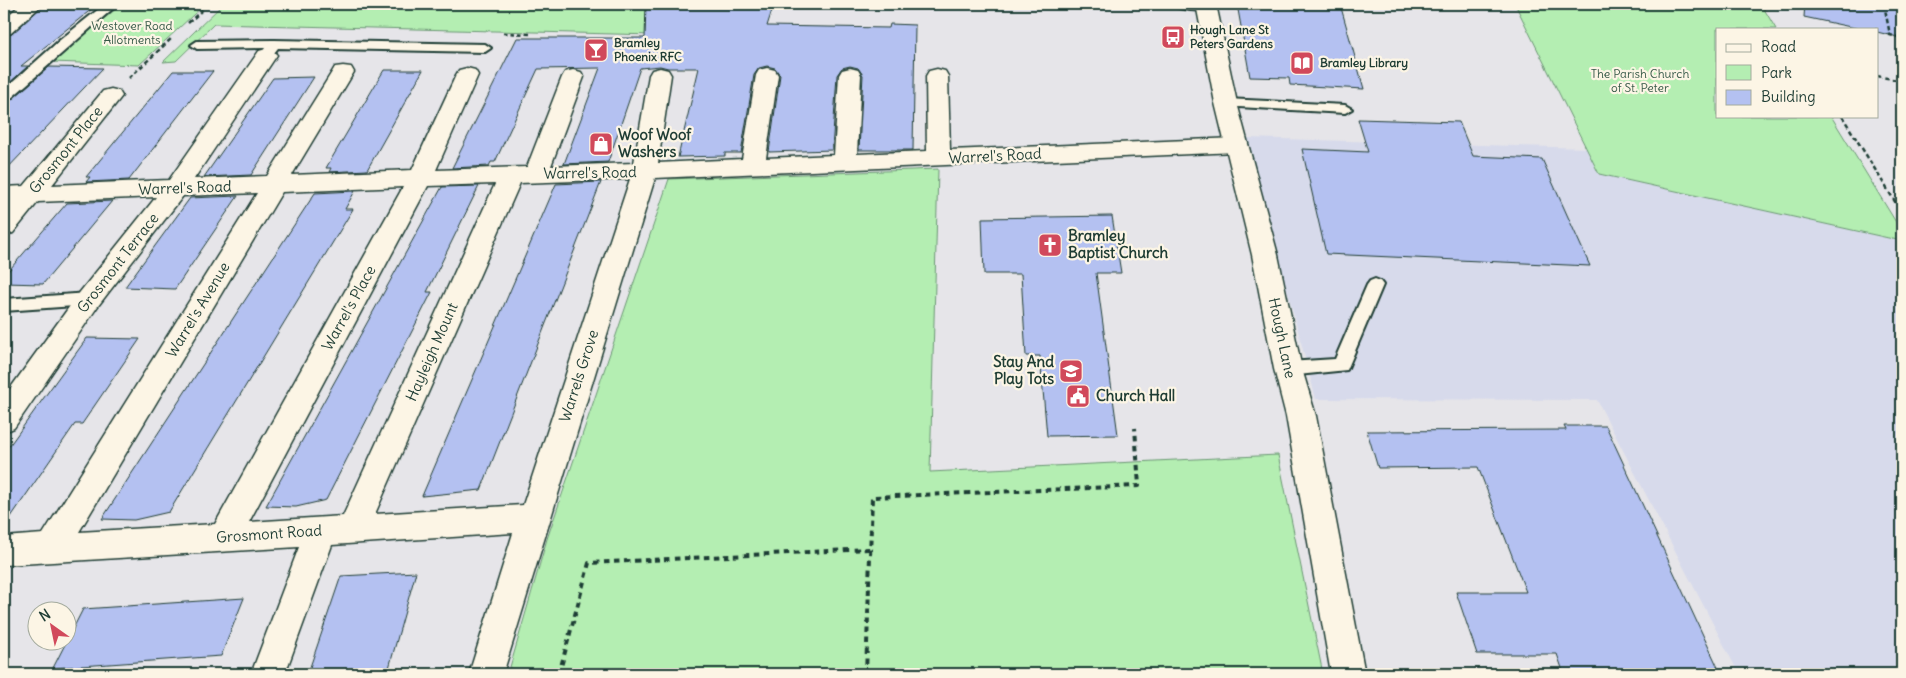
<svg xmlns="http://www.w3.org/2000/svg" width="1906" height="678" viewBox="0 0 1906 678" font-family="Delius,sans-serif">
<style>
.built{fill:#d7daeb}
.green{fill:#b4eeb2;stroke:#6a9673}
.building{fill:#b4c1f1;stroke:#1f3d34}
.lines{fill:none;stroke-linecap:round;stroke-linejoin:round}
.lane-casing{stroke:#1f3d34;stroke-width:4}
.street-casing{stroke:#1f3d34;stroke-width:3}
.secondary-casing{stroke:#1f3d34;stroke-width:3}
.path-far1{stroke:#1f3d34;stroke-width:2.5;stroke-dasharray:4.5 3;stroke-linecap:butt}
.path{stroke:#1f3d34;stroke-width:4;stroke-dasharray:5.5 4.5;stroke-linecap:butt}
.lane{fill:#fcf5e5;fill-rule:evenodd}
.street{fill:#fcf5e5;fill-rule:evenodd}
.secondary{fill:#fcf5e5;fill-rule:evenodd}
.labels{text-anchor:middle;stroke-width:4.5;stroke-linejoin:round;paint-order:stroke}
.far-park-label{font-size:12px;fill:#355847;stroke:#fcf5e5}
.far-poi-label{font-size:12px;font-weight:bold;fill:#1f3d34;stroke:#fcf5e5;text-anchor:start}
.poi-label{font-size:15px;font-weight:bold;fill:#1f3d34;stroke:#fcf5e5;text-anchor:start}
.street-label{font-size:15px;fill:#1f3d34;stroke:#fcf5e5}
</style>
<rect width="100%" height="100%" fill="#e6e5e9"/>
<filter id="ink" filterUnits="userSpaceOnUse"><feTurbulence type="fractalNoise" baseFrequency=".02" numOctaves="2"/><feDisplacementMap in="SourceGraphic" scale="10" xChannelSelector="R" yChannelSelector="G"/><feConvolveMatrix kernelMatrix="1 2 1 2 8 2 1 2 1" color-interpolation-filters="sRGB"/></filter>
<g filter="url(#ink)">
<!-- built -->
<path class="built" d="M1247 138 1586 148 1599 174 1902 241V674H1739L1597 400 1316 399Z"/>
<!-- green -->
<g class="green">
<path d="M122 4H205L139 65 51 62Z"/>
<path d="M223 4H704L686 40 654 35 214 24 176 61 163 62Z"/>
<path d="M1515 4H1761L1776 29H1717V116H1831L1902 232V241L1599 174Z"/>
<path d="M938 169 930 472 1278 455 1323 674H508L547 539 669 179Z"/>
</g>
<!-- building -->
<g class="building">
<path d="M45 4H98L21 66H28L4 88V37L12 34Z"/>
<path d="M646 4H774L767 26 889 28 890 24 915 25 913 150H859L863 75 858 68 850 66 842 68 837 75 832 150 769 152 780 75 775 68 767 66 759 68 754 75 741 153H725V156L678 157 699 68H668L660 66 640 68 608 162 564 164 600 68 538 69 495 162H491L489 166 452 168 517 38H645Z"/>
<path d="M1237 4H1340L1364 89 1290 85 1289 78 1250 77Z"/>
<path d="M1805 4H1902V38L1877 32V29H1860L1804 17Z"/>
<path d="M49 67 103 68 4 172V103L10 101Z"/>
<path d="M384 70H423L367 170 329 172 331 168H326Z"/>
<path d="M173 71H213L129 180 86 182 90 177H86Z"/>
<path d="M314 77 251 175 204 177 273 78Z"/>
<path d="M1358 119 1459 122 1473 156 1542 159 1590 266 1326 254 1302 149 1368 152Z"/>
<path d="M601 182 481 490 422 496 556 184Z"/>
<path d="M479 186 427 292H432L326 500 296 507 266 506 442 187Z"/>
<path d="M355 191 345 209H353L169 512 134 520 102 519 315 193Z"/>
<path d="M238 196 175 289 125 287 190 198Z"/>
<path d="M112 201 43 284 4 283V276L67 203Z"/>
<path d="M1112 216 1121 273H1096L1118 435 1047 436 1040 356H1026L1021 274H984L982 218Z"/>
<path d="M87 338 140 339 82 424H75L4 527V453Z"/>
<path d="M1564 426H1606L1721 674H1564L1557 654H1477L1456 592H1526L1478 467 1378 468 1367 431 1566 430Z"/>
<path d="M416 572 389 668 308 673 341 576Z"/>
<path d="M244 598 221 656 53 668 83 609Z"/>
</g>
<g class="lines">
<!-- lane casing -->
<g class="lane-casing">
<g id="lane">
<path d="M105 4H118L9 100 4 101V90L60 40Z"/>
<path d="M274 40 485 44 491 48 485 52 278 48 270 58 266 59 260 55 265 48 197 49 191 45 197 41Z"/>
<path d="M1226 99 1345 105 1352 109 1345 113 1221 106 1219 103Z"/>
<path d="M1375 279 1380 281 1383 285 1347 370 1288 376 1282 374 1280 369 1282 364 1288 362 1335 359 1367 285 1370 281Z"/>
<path d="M89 293 95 295 97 299 95 303 89 305 4 311V299Z"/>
</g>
</g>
<!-- street casing -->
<g class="street-casing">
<g id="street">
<path d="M21 4H43L11 33 4 35V19Z"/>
<path d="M1175 4H1215L1216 5 1213 9C1202 12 1189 11 1178 8Z"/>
<path d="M266 49 273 51 277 55 194 179 267 176 332 72 335 67 343 66 351 67 354 72 292 175 412 170 456 75 459 70 467 68 475 70 478 75 436 170 527 167 562 77 565 72 573 70 581 72 584 77 551 166 634 163 649 75 652 70 660 68 668 70 671 75 658 163 742 159 756 75 759 70 767 68 775 70 778 75 766 158 834 155 839 75 842 70 850 68 858 70 861 75 857 154 927 151 926 76 929 71 937 69 945 71 948 76 950 150 1236 138 1244 140 1248 145 1244 150 1236 152 655 178 503 674H469L513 533 332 545 285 674H251L299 547 4 565V537L43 534 257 193 183 196 98 306 14 428 4 432V397L80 292 156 197 38 202 13 233 4 236V211L10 203H4V187L24 186 103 91 111 89 119 91 122 96 52 185 169 180 259 51ZM630 179 523 505 375 514 520 183ZM495 184 343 516 249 522 428 186ZM403 187 215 524 79 532 282 192Z"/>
</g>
</g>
<!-- secondary casing -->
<g class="secondary-casing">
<path id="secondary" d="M1196 4H1216L1237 103 1278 255 1302 369 1316 416 1365 674H1331L1286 416 1274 369 1252 255 1215 103Z"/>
</g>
<!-- path-far1 -->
<g class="path-far1">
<path d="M1884 4 1890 35 1902 38"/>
<path d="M188 23 209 4"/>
<path d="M503 33 530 34"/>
<path d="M1877 76 1902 81"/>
<path d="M129 78 172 38"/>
<path d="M1842 116 1902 213"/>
</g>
<!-- path -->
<g class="path">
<path d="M559 674 589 563 870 549"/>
<path d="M866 674 872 497 1139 486 1135 428"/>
</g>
<!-- lane -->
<use href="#lane" class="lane"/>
<!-- street -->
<use href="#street" class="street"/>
<!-- secondary -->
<use href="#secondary" class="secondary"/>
</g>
</g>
<!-- icons -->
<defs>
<g id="bus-square" transform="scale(1.25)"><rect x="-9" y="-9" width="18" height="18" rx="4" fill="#d1495b" stroke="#fcf5e5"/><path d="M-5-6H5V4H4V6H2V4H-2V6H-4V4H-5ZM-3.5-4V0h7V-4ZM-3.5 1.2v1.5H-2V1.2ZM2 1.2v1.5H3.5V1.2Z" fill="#fff"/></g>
<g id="bar-square" transform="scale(1.25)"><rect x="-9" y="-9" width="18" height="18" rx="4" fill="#d1495b" stroke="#fcf5e5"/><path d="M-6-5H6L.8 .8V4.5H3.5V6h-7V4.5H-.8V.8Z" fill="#fff"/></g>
<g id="library-square" transform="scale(1.25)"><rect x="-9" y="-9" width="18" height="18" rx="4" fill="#d1495b" stroke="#fcf5e5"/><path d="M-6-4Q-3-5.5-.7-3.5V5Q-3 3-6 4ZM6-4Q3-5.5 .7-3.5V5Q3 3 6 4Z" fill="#fff"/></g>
<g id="shop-square" transform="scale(1.25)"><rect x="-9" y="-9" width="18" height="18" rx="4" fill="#d1495b" stroke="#fcf5e5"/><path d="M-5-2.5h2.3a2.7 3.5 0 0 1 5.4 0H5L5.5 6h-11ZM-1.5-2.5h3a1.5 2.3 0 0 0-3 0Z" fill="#fff"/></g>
<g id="church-square" transform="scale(1.25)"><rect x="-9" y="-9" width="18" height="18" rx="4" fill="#d1495b" stroke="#fcf5e5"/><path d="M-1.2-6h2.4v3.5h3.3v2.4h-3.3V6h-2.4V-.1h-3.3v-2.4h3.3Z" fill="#fff"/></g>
<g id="school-square" transform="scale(1.25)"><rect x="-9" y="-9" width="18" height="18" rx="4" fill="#d1495b" stroke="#fcf5e5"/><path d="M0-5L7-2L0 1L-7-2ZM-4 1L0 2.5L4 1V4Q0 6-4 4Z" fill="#fff"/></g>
<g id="civic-square" transform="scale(1.25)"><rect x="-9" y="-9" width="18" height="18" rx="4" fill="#d1495b" stroke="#fcf5e5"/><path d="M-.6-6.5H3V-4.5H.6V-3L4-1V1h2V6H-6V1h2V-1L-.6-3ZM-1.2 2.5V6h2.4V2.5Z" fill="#fff"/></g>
</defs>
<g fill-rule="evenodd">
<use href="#bus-square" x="1173" y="37"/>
<use href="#bar-square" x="596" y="50"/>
<use href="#library-square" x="1302" y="63"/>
<use href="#shop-square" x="601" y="144"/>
<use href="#church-square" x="1050" y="245"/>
<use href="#school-square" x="1071" y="371"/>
<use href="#civic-square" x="1078" y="396"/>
</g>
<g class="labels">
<!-- far-park labels -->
<g class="far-park-label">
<text x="132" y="30">Westover Road<tspan x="132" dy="14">Allotments</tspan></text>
<text x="1640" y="78">The Parish Church<tspan x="1640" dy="14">of St. Peter</tspan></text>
</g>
<!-- far-poi labels -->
<g class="far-poi-label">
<text x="1190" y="34">Hough Lane St<tspan x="1190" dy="14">Peters Gardens</tspan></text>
<text x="614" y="47">Bramley<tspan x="614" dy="14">Phoenix RFC</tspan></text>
<text x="1320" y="67">Bramley Library</text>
</g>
<!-- poi labels -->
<g class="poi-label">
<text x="618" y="140">Woof Woof<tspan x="618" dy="17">Washers</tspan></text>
<text x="1068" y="241">Bramley<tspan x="1068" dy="17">Baptist Church</tspan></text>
<text x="1054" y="367" text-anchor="end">Stay And<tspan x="1054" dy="17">Play Tots</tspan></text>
<text x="1096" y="401">Church Hall</text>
</g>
<!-- street labels -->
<g class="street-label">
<text transform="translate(66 150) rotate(-51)" y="5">Grosmont Place</text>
<text transform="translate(995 156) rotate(-3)" y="5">Warrel's Road</text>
<text transform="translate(590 173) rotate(-1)" y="5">Warrel's Road</text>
<text transform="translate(185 188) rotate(-2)" y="5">Warrel's Road</text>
<text transform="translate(118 263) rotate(-52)" y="5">Grosmont Terrace</text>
<text transform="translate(349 308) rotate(-61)" y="5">Warrel's Place</text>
<text transform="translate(198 310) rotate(-59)" y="5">Warrel's Avenue</text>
<text transform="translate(1282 338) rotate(78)" y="5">Hough Lane</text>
<text transform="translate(432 352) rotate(-66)" y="5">Hayleigh Mount</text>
<text transform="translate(579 376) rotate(-72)" y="5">Warrels Grove</text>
<text transform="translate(269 534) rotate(-4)" y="5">Grosmont Road</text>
</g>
</g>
<!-- margin -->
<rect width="1906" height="678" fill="none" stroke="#fcf5e5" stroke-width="20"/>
<rect x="10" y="10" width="1886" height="658" fill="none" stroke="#1f3d34" stroke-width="2" filter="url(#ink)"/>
<!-- legend -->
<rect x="1716" y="28" width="162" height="90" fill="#fcf5e5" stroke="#a4ab9e"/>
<rect x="1726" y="44" width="25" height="8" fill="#fcf5e5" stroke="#a4ab9e"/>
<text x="1761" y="52" font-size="15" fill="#1f3d34">Road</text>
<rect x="1726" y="65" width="25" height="15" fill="#b4eeb2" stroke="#a4ab9e"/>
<text x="1761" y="78" font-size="15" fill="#1f3d34">Park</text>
<rect x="1726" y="90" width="25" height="15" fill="#b4c1f1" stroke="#a4ab9e"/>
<text x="1761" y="102" font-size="15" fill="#1f3d34">Building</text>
<!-- north arrow -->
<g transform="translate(52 626) rotate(327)"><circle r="24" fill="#fcf5e5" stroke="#a4ab9e"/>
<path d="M0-4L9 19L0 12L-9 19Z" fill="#d1495b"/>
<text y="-8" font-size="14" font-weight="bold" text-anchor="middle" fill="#1f3d34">N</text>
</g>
</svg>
